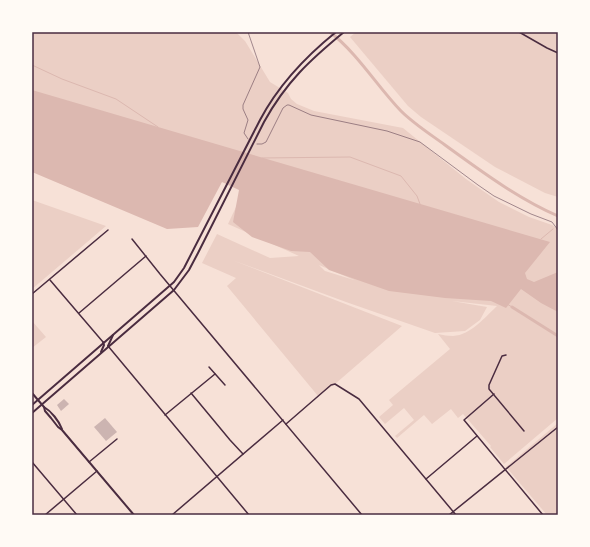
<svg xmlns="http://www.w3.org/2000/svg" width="590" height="547" viewBox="0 0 590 547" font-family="Karla,sans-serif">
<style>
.green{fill:#ebcfc5;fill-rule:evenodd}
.water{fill:#dcb8b0}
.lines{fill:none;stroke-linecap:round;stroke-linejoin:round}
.stream{stroke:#dcb8b0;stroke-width:1}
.canal{stroke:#dcb8b0;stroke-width:3}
.building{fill:#ccb4b1}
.path{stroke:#4a2c40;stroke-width:0.5}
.minor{stroke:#4a2c40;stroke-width:1.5}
.secondary{stroke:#4a2c40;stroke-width:2}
.neatline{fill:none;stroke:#4a2c40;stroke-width:1.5}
</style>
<rect width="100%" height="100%" fill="#f7e1d7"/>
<!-- green -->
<g class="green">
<path d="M32 32H236L245 41 270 82 288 93 291 99 297 104 314 111 403 128 466 179 499 202 529 217 552 225 558 229V418L504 464 490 447 491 446 463 414 458 418 451 409 432 424 424 415 397 438 395 436 414 420 404 408 385 424 379 417 393 405 389 400 450 349 438 334C443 335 448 336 453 336 471 335 485 317 497 306L452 301 487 307 480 320 465 331 435 333 346 302 232 260 402 326 335 384 318 396 227 286 236 278 202 263 217 234 270 258 299 256 228 224 244 190 219 178 32 171ZM319 265 354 280 325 271Z"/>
<path d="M356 32H558V197L545 193 495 167 421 117 408 106 350 37Z"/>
<path d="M32 200 106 226 32 289Z"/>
<path d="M32 321 46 337 32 348Z"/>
<path d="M558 423V515H547L506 467Z"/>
</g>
<!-- water -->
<path class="water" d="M32 90 550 242 525 273 527 279 534 282 558 272V312L541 303 521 289 506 308 491 301 445 298 389 291 329 270 310 252 291 251 252 237 233 222 239 190 222 182 198 227 167 229 32 172Z"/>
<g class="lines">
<!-- stream -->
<g class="stream">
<path d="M32 65 62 79 116 99 158 127"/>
<path d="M262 158 350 157 401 176 417 196 420 204"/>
<path d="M541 239 553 229"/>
<path d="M507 304 512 307"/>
</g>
<!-- canal -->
<g class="canal">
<path d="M330 32C358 54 377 86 401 111 414 124 430 134 445 145 481 171 517 198 558 216"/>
<path d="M512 307 558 336"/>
</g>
</g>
<!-- building -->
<g class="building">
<path d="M64 399 69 404 61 411 57 405Z"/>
<path d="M105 418 117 432 106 441 94 427Z"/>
</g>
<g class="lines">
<!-- path -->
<g class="path">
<path d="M248 32 260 67 243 105V109L248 120 244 133 248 139"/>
<path d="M257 144H262L266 142 283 108 287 105H289L311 115 387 131 420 142 478 185 494 196 531 214 552 222 558 230"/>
</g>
<!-- minor -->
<g class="minor">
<path d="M519 32 547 48 558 53"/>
<path d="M132 239 160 274 362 515"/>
<path d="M50 280 103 342"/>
<path d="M32 294 108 230"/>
<path d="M79 313 146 256"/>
<path d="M108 346 249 515"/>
<path d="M506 355 502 356 489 385V389L524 431"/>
<path d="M209 367 225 385"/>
<path d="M191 393 230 440 243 454"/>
<path d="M494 394 464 420 543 515"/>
<path d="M165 415 215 374"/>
<path d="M286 424 331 385 335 384 359 399 456 515"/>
<path d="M32 462 77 515"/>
<path d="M89 462 117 439"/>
<path d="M426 479 477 436"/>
<path d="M45 515 97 471"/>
<path d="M172 515 283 420"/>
<path d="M449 515 558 427"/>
</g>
<!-- secondary -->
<g class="secondary">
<path d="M108 346 113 335"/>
<path d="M101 352 104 345 103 342"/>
<path d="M32 393 44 407 45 411 51 418 58 427 62 430 134 515"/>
<path d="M32 405 174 282 184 268 260 120C279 84 305 57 336 32"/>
<path d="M44 407C51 411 59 421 62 429"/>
<path d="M32 413 174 290 189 270 198 253 264 122C286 82 310 60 344 32"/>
</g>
</g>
<!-- border -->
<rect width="590" height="547" fill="none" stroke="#fffaf5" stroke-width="66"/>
<rect x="33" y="33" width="524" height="481" class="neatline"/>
</svg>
